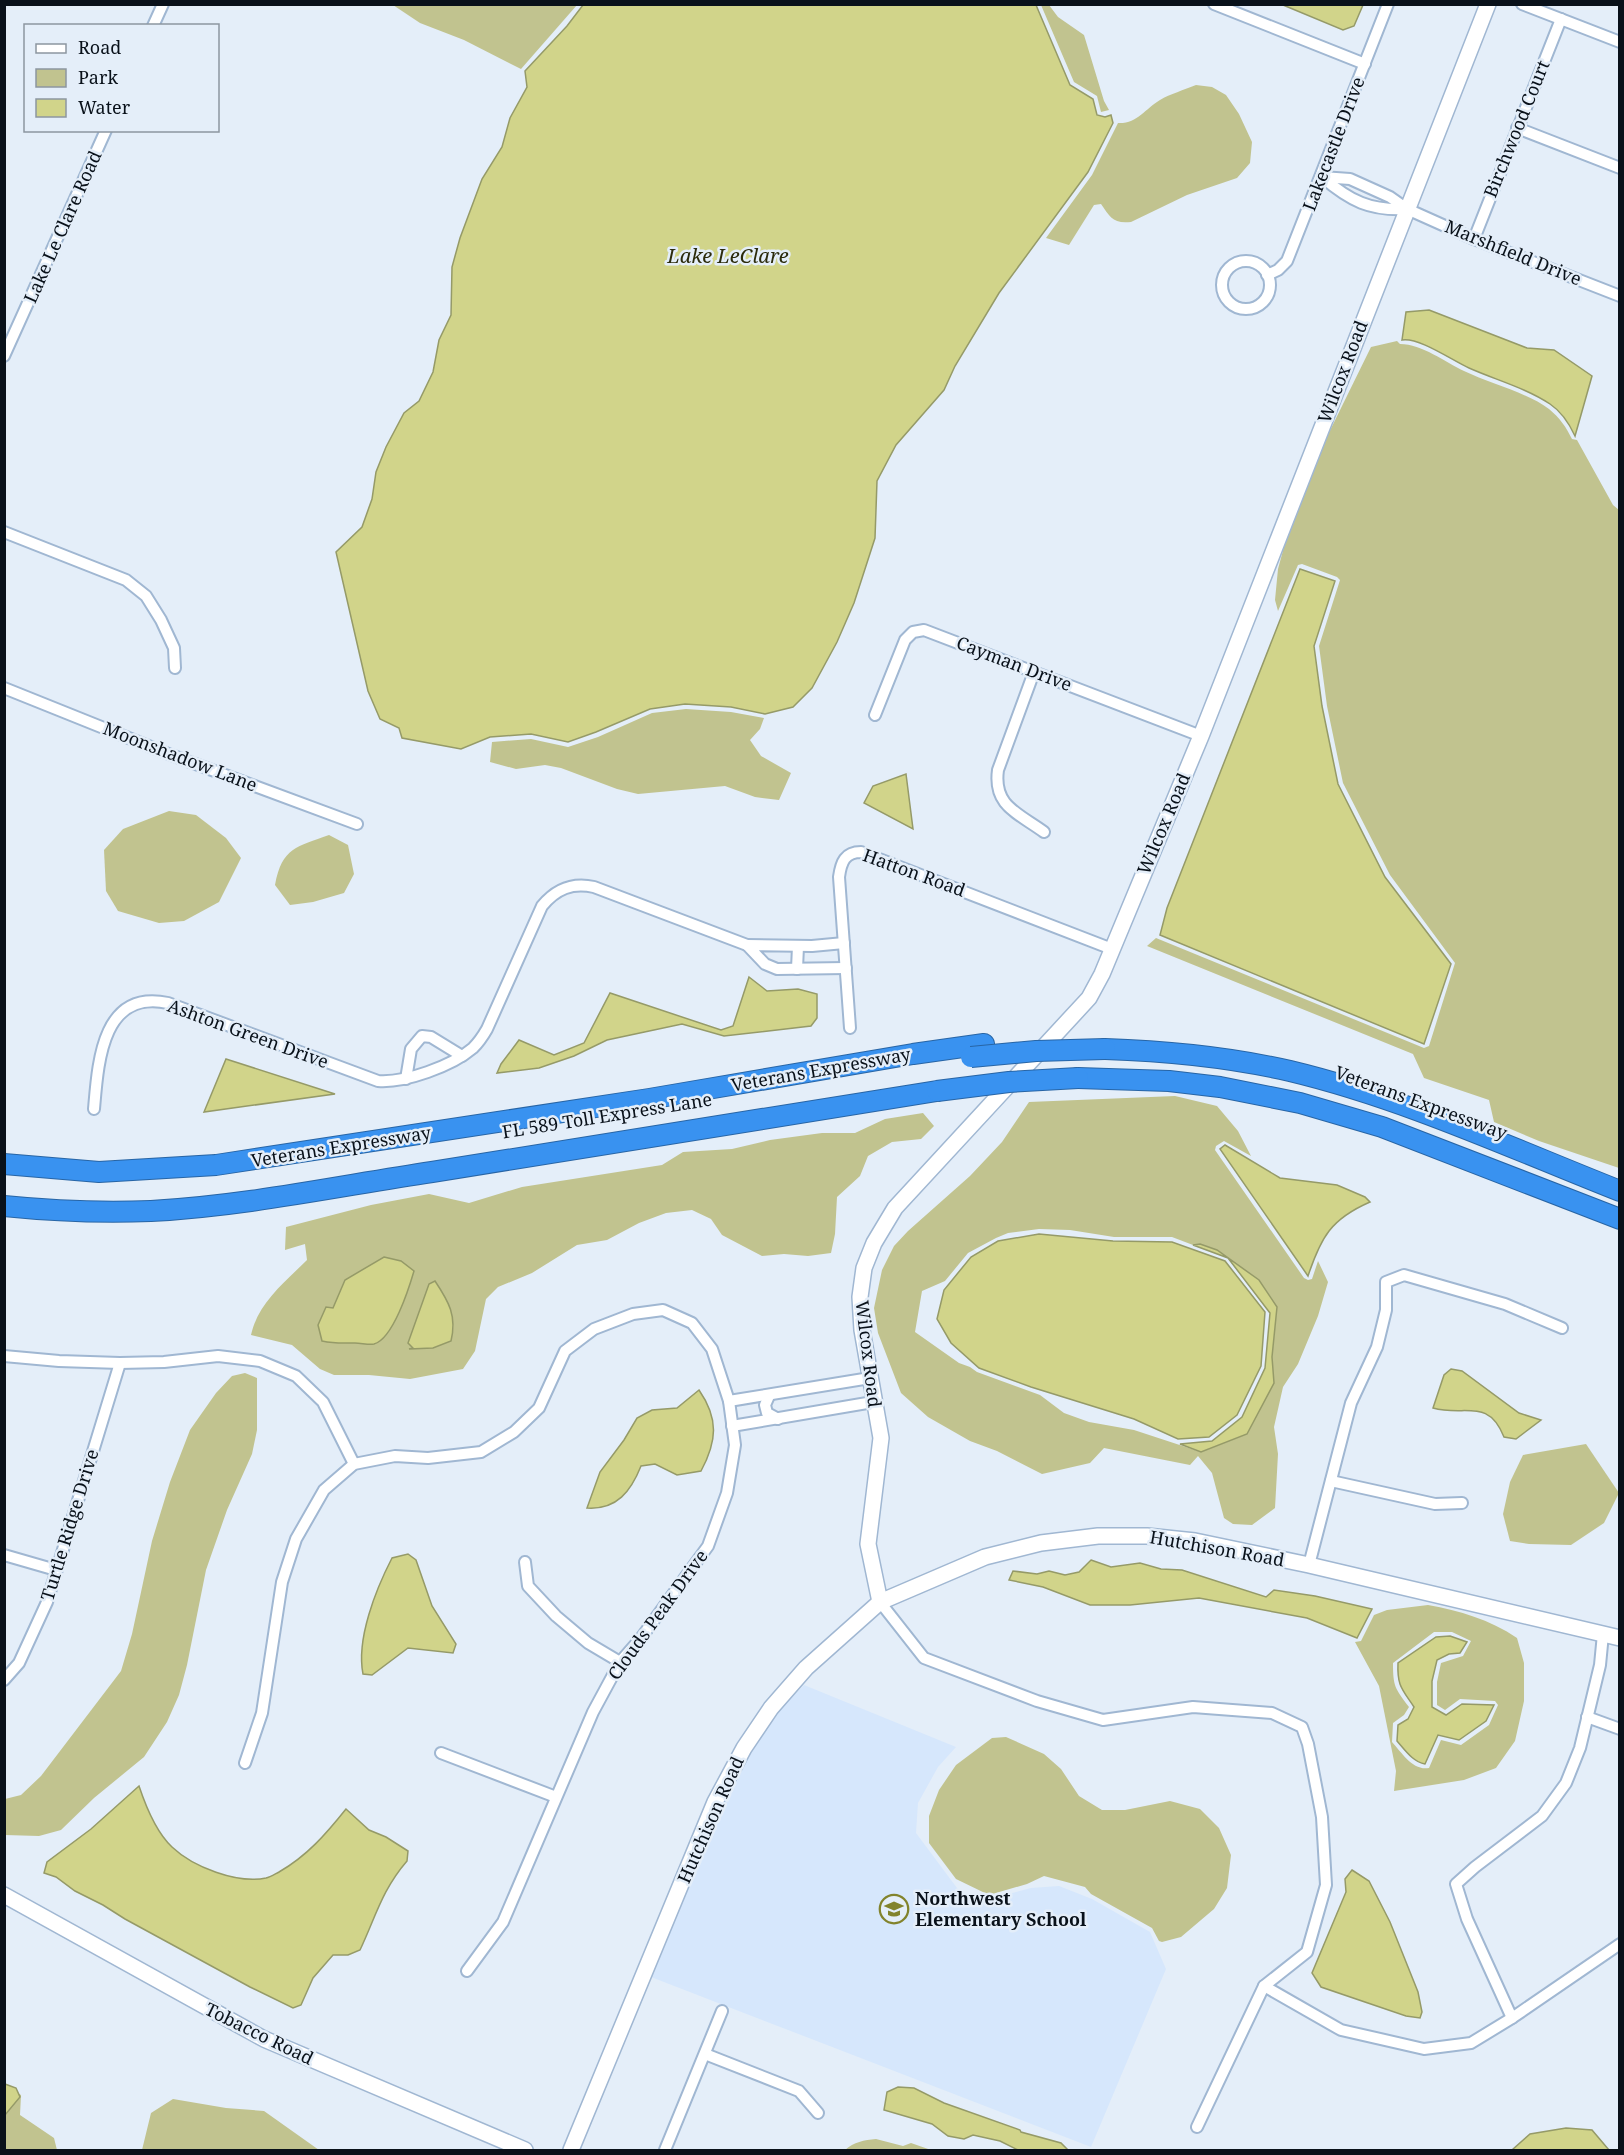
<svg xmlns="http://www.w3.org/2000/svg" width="1624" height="2155" viewBox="0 0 1624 2155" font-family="'Noto Serif',serif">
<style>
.built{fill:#d6e7fc}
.green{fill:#c1c38f;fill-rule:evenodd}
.water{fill:#d1d48a;stroke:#959a68;stroke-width:1.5}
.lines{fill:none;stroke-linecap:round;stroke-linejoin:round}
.street-casing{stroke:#a0b7d2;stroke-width:14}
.secondary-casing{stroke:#a0b7d2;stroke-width:18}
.highway-casing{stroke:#2865a5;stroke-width:22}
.street{stroke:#fff;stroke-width:10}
.secondary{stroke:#fff;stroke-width:15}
.highway{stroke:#3992f0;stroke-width:20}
.highway-bridge-casing{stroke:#2865a5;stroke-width:22;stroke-linecap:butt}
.highway-bridge{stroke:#3992f0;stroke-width:20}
.labels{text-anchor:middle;stroke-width:5;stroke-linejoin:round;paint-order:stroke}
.street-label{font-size:18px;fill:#09111a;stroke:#e4eef9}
.poi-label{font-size:18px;font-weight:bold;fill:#09111a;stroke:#e4eef9;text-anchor:start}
.water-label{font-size:20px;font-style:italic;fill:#2b2b0b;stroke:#e4eef9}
</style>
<rect width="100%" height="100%" fill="#e4eef9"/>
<!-- built -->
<path class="built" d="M804 1685 956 1747 938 1767 918 1803 916 1833 960 1892 987 1900 1031 1888 1059 1886 1092 1899 1150 1932 1166 1969 1091 2147 651 1977 716 1819 745 1763 771 1718Z"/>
<!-- green -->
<g class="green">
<path d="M393 5H577L521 69 464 40 420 23Z"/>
<path d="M1041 5H1049L1058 17 1084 35 1104 101 1109 110 1101 112 1097 96 1074 82Z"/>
<path d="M1196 85 1212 87 1226 95 1239 114 1252 142 1250 163 1237 178 1187 195 1131 222C1113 224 1110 217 1101 204L1094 205 1069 245 1046 238 1092 175 1118 123C1137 124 1145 109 1160 100 1170 94 1184 90 1196 85Z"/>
<path d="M1397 341 1400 344C1422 344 1445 362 1464 371 1489 383 1528 393 1549 409 1560 418 1566 427 1572 439L1577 440 1613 505 1619 510V1168L1539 1141 1494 1122 1489 1100 1424 1078 1413 1054 1147 946 1156 938 1424 1048 1429 1046 1455 963 1390 875 1343 783 1327 706 1319 646 1340 580 1337 577 1302 564 1298 565 1278 611 1275 600 1278 569 1291 521 1315 461 1371 347Z"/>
<path d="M686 709 731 712 764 718 760 729 750 740 761 756 791 773 779 800 755 797 725 786 638 794 617 789 561 768 545 765 516 769 490 762 492 742 531 739 568 747 598 737 652 713Z"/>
<path d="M169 811 196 815 226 838 241 858 219 902 184 921 159 923 118 911 106 891 104 850 123 829Z"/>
<path d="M329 835 348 845 354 874 344 893 313 902 290 905 275 885C282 847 297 847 329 835Z"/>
<path d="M1175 1096 1217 1106 1238 1131 1251 1156 1224 1141 1216 1146 1215 1150 1304 1278 1308 1280 1312 1279 1318 1261 1328 1282 1318 1316 1298 1364 1283 1387 1274 1427 1278 1454 1275 1508 1252 1525 1233 1524 1224 1518 1212 1473 1198 1456 1190 1465 1104 1448 1090 1463 1042 1474 997 1451 970 1441 928 1417 901 1393 878 1333 874 1308 882 1270 894 1246 908 1231 970 1176 1002 1142 1029 1102ZM1039 1229 1070 1230 1114 1237H1172L1193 1245 1200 1244 1217 1250 1259 1280 1277 1307 1272 1357 1274 1383 1247 1434 1201 1452 1134 1430 1089 1422 1064 1413 1040 1395 977 1372 970 1367 959 1363 915 1332 922 1291 945 1281 968 1253 996 1238 1008 1233Z"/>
<path d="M923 1113 934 1126 921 1139 892 1142 868 1156 860 1176 837 1197 835 1234 831 1253 808 1256 784 1254 762 1256 722 1235 711 1219 692 1210 666 1213 639 1223 607 1240 577 1245 532 1273 498 1287 486 1299 475 1351 463 1369 410 1379 369 1375H334L320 1369 292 1345 251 1335C258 1303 284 1283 307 1260L305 1244 285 1250 286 1227 371 1205 429 1194 469 1203 522 1187 662 1165 683 1152 732 1149 770 1140 822 1133H855L885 1119Z"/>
<path d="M245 1373 257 1378V1430L252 1454 227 1510 206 1570 187 1665 179 1695 167 1722 144 1757 94 1798 61 1830 39 1836 5 1835V1799L21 1795 41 1776 121 1671 132 1634 152 1541 170 1482 190 1430 216 1393 232 1376Z"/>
<path d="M1586 1444 1619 1493 1604 1523 1571 1545 1529 1544 1510 1541 1503 1514 1510 1482 1523 1455Z"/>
<path d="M1428 1605C1460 1611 1489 1619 1517 1638L1524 1663V1701L1515 1741 1496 1768 1464 1780 1394 1791 1396 1771 1379 1686 1355 1642 1361 1641 1374 1615 1387 1610ZM1434 1632H1452L1471 1641 1463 1656 1441 1663 1437 1682V1705L1445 1710 1460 1699 1495 1701 1498 1705 1489 1725 1461 1745 1441 1740 1429 1768C1413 1771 1402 1753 1392 1742L1393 1723 1404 1715 1409 1707C1395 1688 1393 1687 1393 1663Z"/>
<path d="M1006 1737 1044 1754 1061 1769 1079 1796 1102 1810H1125L1170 1801 1200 1809 1219 1828 1231 1855 1227 1888 1214 1909 1181 1937 1162 1942 1159 1941 1152 1928 1091 1894 1085 1887 1044 1876 1027 1884 989 1895 956 1879 929 1843V1816L939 1790 956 1765 992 1738Z"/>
<path d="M4 2085 21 2095 20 2115 54 2138 57 2150H5Z"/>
<path d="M173 2099 226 2108 264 2111 319 2150H142L151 2113Z"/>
<path d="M876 2139 903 2146 911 2143 931 2150H845C854 2142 864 2140 876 2139Z"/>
</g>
<!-- water -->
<g class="water">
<path d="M583 5H1036L1070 85 1093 99 1097 115 1105 117 1111 115 1113 123 1088 172 999 293 955 366 944 390 896 445 877 481 875 538 854 603 837 642 812 688 793 707 765 714 731 707 685 704 650 709 596 732 568 742 531 734 490 737 461 749 402 738 399 728 380 719 368 691 336 552 362 527 372 499 376 472 386 447 404 413 419 401 433 372 439 340 451 315 452 267 460 238 482 179 502 147 510 118 527 87 525 71 567 26Z"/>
<path d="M1283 5H1363L1354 26 1343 30Z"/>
<path d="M1429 310 1527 348 1554 350 1592 376 1575 436C1569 423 1562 412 1550 404 1526 388 1496 380 1469 368 1453 361 1419 337 1402 340L1406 312Z"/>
<path d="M1300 569 1335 581 1314 646 1322 706 1338 784 1385 877 1451 964 1424 1044 1160 935 1167 908Z"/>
<path d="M906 774 913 829 864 803 873 786Z"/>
<path d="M749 977 767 991 798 989 817 994V1018L811 1026 724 1036 682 1024 607 1040 574 1056 539 1068 497 1073 501 1064 519 1040 554 1055 584 1043 610 993 721 1030 733 1026Z"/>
<path d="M226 1059 335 1094 204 1112Z"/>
<path d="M1225 1145 1280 1178 1337 1185 1365 1197 1370 1202C1331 1219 1321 1237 1308 1276L1220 1149Z"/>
<path d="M1039 1234 1113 1241 1172 1242 1225 1261 1265 1312 1261 1366 1237 1415 1209 1437 1178 1439 1134 1419 1031 1387 979 1368 951 1343 937 1319 944 1290 971 1257 998 1241Z"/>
<path d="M1200 1244 1217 1250 1259 1280 1277 1307 1272 1357 1274 1383 1247 1434 1201 1452 1180 1444 1212 1441 1242 1417 1265 1368 1270 1313 1228 1258 1193 1245Z"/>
<path d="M384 1257 401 1261 414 1271C409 1288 393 1339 374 1344 369 1345 361 1343 355 1343 342 1343 336 1344 322 1341L318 1325 326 1307 333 1308 345 1280Z"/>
<path d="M435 1281C449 1302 457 1316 451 1341L433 1348 409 1349 413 1348 408 1343 429 1284Z"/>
<path d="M1451 1369 1462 1371 1519 1413 1541 1420 1516 1439 1504 1437C1488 1397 1465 1417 1433 1408L1444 1375Z"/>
<path d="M699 1390C719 1419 717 1441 701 1471L677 1475 655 1464 641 1466C631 1491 617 1510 587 1508L600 1472 624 1440 637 1418 652 1410 677 1408Z"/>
<path d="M408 1554 416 1560 432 1606 456 1644 453 1653 408 1648 372 1675 363 1674C356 1639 376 1589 392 1558Z"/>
<path d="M1091 1560 1111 1567 1140 1563 1161 1569 1182 1570 1266 1597 1274 1590 1315 1596 1372 1609 1357 1638 1307 1618 1199 1598 1130 1605H1090L1043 1587 1009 1580 1013 1571 1037 1574 1049 1571 1065 1575 1079 1572Z"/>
<path d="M1450 1636 1467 1642 1460 1653 1449 1654 1437 1660 1432 1681V1707L1446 1715 1462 1704 1494 1705 1486 1721 1459 1740 1438 1735 1425 1764C1413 1762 1405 1750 1397 1741L1398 1725 1408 1719 1414 1707C1402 1689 1397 1686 1398 1663L1436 1637Z"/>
<path d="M139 1786C146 1807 156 1832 172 1847 193 1867 237 1884 266 1878 270 1877 275 1874 279 1872 307 1856 326 1834 346 1809L369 1830 386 1837 408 1851 407 1861C382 1890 376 1916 360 1950L348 1955H333L313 1978 301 2005 293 2008 250 1987 125 1919 103 1905 75 1891 56 1877 44 1873 47 1862 91 1829Z"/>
<path d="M1352 1870 1369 1881 1390 1922 1418 1992 1422 2012 1420 2018 1406 2016 1321 1987 1312 1973 1346 1892 1345 1879Z"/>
<path d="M5 2084 16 2088 20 2097 5 2115Z"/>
<path d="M898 2087 914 2088 944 2103 1020 2130 1021 2132 1061 2143 1068 2150H1018L1000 2141 973 2135 964 2139 948 2136 932 2124 884 2110 887 2092Z"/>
<path d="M1566 2128 1592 2130 1609 2150H1512L1530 2134Z"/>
</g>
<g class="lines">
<!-- street casing -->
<g class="street-casing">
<g id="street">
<path d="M1214 4 1365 64"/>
<path d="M1522 4 1620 42"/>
<path d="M153 26 163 4"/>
<path d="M1517 128 1620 168"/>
<path d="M1322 177 1350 179 1390 197 1407 209 1474 239 1620 296"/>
<path d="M1322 177C1350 201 1370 211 1407 209"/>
<path d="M1474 239 1561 19"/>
<circle cx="1246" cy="285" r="24"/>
<path d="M1267 275 1278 270 1287 261 1388 4"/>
<path d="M4 356 106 130"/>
<path d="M4 532 126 580 146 596 161 620 174 648 175 668"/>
<path d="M1034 672 998 770C993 806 1018 813 1044 832"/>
<path d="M4 688 166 753 357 824"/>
<path d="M875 715 905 640 913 632 924 630 1201 736"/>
<path d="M844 943 812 946 747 945 765 964 777 969 846 968"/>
<path d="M797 969 798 946"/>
<path d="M850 1028 839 877C841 862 845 852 861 852L1112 949"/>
<path d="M406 1079 411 1049 422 1036 431 1037 462 1056"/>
<path d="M94 1109C98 1062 102 989 168 1003L378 1081C405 1083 452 1066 473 1048 479 1042 483 1036 487 1029L542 906C556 889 572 882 594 887L747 945"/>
<path d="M4 1356 59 1361 120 1363 164 1362 218 1356 260 1361 296 1376 323 1402 354 1464"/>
<path d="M769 1396 765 1405 767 1413 778 1419"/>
<path d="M729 1401 870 1378"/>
<path d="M732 1426 873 1402"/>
<path d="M1331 1481 1435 1504 1462 1503"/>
<path d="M4 1555 56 1570"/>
<path d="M525 1562 528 1586 556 1616 588 1643 620 1662"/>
<path d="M1309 1565 1351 1403 1377 1347 1386 1310V1282L1404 1275 1505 1304 1562 1328"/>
<path d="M880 1602 924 1658 1037 1701 1103 1720 1193 1707 1272 1713 1302 1727 1308 1744 1322 1817 1326 1885 1307 1952 1264 1986 1197 2127"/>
<path d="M4 1680 19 1663 47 1602 120 1363"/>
<path d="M1587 1717 1620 1729"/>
<path d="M441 1753 556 1797"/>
<path d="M245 1763 262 1713 282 1582 296 1539 324 1490 354 1464 395 1456 428 1458 481 1452 514 1432 539 1408 565 1351 594 1329 633 1314 663 1310 692 1323 712 1349 729 1401 735 1445 727 1493 708 1546 641 1638 620 1662 593 1712 503 1922 467 1971"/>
<path d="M1264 1986 1341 2030 1424 2049 1471 2043 1512 2018 1620 1944"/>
<path d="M1512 2018 1467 1919 1456 1884 1475 1867 1542 1816 1566 1783 1580 1748 1600 1665 1603 1634"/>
<path d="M705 2054 799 2091 818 2113"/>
<path d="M665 2150 722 2011"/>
</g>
</g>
<!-- secondary casing -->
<g class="secondary-casing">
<g id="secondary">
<path d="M880 1602 868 1544 881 1438 862 1330 860 1297 864 1268 874 1243 895 1208 1089 998 1102 974 1201 736 1488 4"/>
<path d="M4 1895 264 2039 525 2150"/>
<path d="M571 2150 715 1802 744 1748 771 1708 806 1668 880 1602 985 1557 1041 1543 1098 1536H1147L1195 1541 1309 1565 1620 1638"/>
</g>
</g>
<!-- highway casing -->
<g class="highway-casing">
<g id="highway">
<path d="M1105 1049C1167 1051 1229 1057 1290 1071 1403 1098 1511 1148 1620 1191"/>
<path d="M1078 1078 1169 1081 1220 1087 1300 1103 1382 1127 1620 1219"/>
<path d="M4 1164 99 1172 216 1165 649 1099 913 1054 984 1044"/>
<path d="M4 1206C53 1211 102 1213 151 1211 245 1206 339 1186 432 1172 601 1146 769 1118 937 1091"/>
</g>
</g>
<!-- street -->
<use href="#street" class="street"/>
<!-- secondary -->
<use href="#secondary" class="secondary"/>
<!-- highway -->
<use href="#highway" class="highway"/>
<!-- highway-bridge casing -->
<g class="highway-bridge-casing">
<g id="highway-bridge">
<path d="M971 1057 1036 1051 1105 1049"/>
<path d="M937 1091 1009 1082 1078 1078"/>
</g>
</g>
<!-- highway-bridge -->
<use href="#highway-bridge" class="highway-bridge"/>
</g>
<!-- icons -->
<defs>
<g id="school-ring" transform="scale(1.5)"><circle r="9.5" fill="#e4eef9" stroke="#82832c" stroke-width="1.5"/><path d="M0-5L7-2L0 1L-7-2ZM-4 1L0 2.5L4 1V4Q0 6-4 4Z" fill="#82832c"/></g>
</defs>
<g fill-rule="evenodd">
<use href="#school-ring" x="894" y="1909"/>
</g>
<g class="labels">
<!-- street labels -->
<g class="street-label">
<text transform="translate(1517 129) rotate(-68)" y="6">Birchwood Court</text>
<text transform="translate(1334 144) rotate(-69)" y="6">Lakecastle Drive</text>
<text transform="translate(63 227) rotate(-66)" y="6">Lake Le Clare Road</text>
<text transform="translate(1513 253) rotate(22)" y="6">Marshfield Drive</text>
<text transform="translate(1343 372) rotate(-69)" y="6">Wilcox Road</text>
<text transform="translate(1014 664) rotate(21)" y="6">Cayman Drive</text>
<text transform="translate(180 757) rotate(21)" y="6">Moonshadow Lane</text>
<text transform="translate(1164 824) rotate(-67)" y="6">Wilcox Road</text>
<text transform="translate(914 873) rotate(20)" y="6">Hatton Road</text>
<text transform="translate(248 1034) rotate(20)" y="6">Ashton Green Drive</text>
<text transform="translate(821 1070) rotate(-10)" y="6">Veterans Expressway</text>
<text transform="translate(1421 1103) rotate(20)" y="6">Veterans Expressway</text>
<text transform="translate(607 1116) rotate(-9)" y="6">FL 589 Toll Express Lane</text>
<text transform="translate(341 1147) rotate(-9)" y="6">Veterans Expressway</text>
<text transform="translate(868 1354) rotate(83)" y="6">Wilcox Road</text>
<text transform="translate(70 1525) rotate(-73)" y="6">Turtle Ridge Drive</text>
<text transform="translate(1217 1549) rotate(10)" y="6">Hutchison Road</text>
<text transform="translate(658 1615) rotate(-54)" y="6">Clouds Peak Drive</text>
<text transform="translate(711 1820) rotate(-66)" y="6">Hutchison Road</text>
<text transform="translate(259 2034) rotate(26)" y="6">Tobacco Road</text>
</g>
<!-- poi labels -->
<g class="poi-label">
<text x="915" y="1905">Northwest<tspan x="915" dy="21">Elementary School</tspan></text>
</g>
<!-- water labels -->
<g class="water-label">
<text x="728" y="263">Lake LeClare</text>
</g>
</g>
<!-- border -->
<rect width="1624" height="2155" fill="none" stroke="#09111a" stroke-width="12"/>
<!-- legend -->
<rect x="24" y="24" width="195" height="108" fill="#e4eef9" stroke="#8c96a0" stroke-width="1.5"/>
<rect x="36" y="44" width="30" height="9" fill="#ffffff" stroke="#8c96a0" stroke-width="1.5"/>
<text x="78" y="54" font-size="18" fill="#09111a">Road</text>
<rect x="36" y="69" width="30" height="18" fill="#c1c38f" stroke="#8c96a0" stroke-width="1.5"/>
<text x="78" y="84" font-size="18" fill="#09111a">Park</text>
<rect x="36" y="99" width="30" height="18" fill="#d1d48a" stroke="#8c96a0" stroke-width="1.5"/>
<text x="78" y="114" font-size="18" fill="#09111a">Water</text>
</svg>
